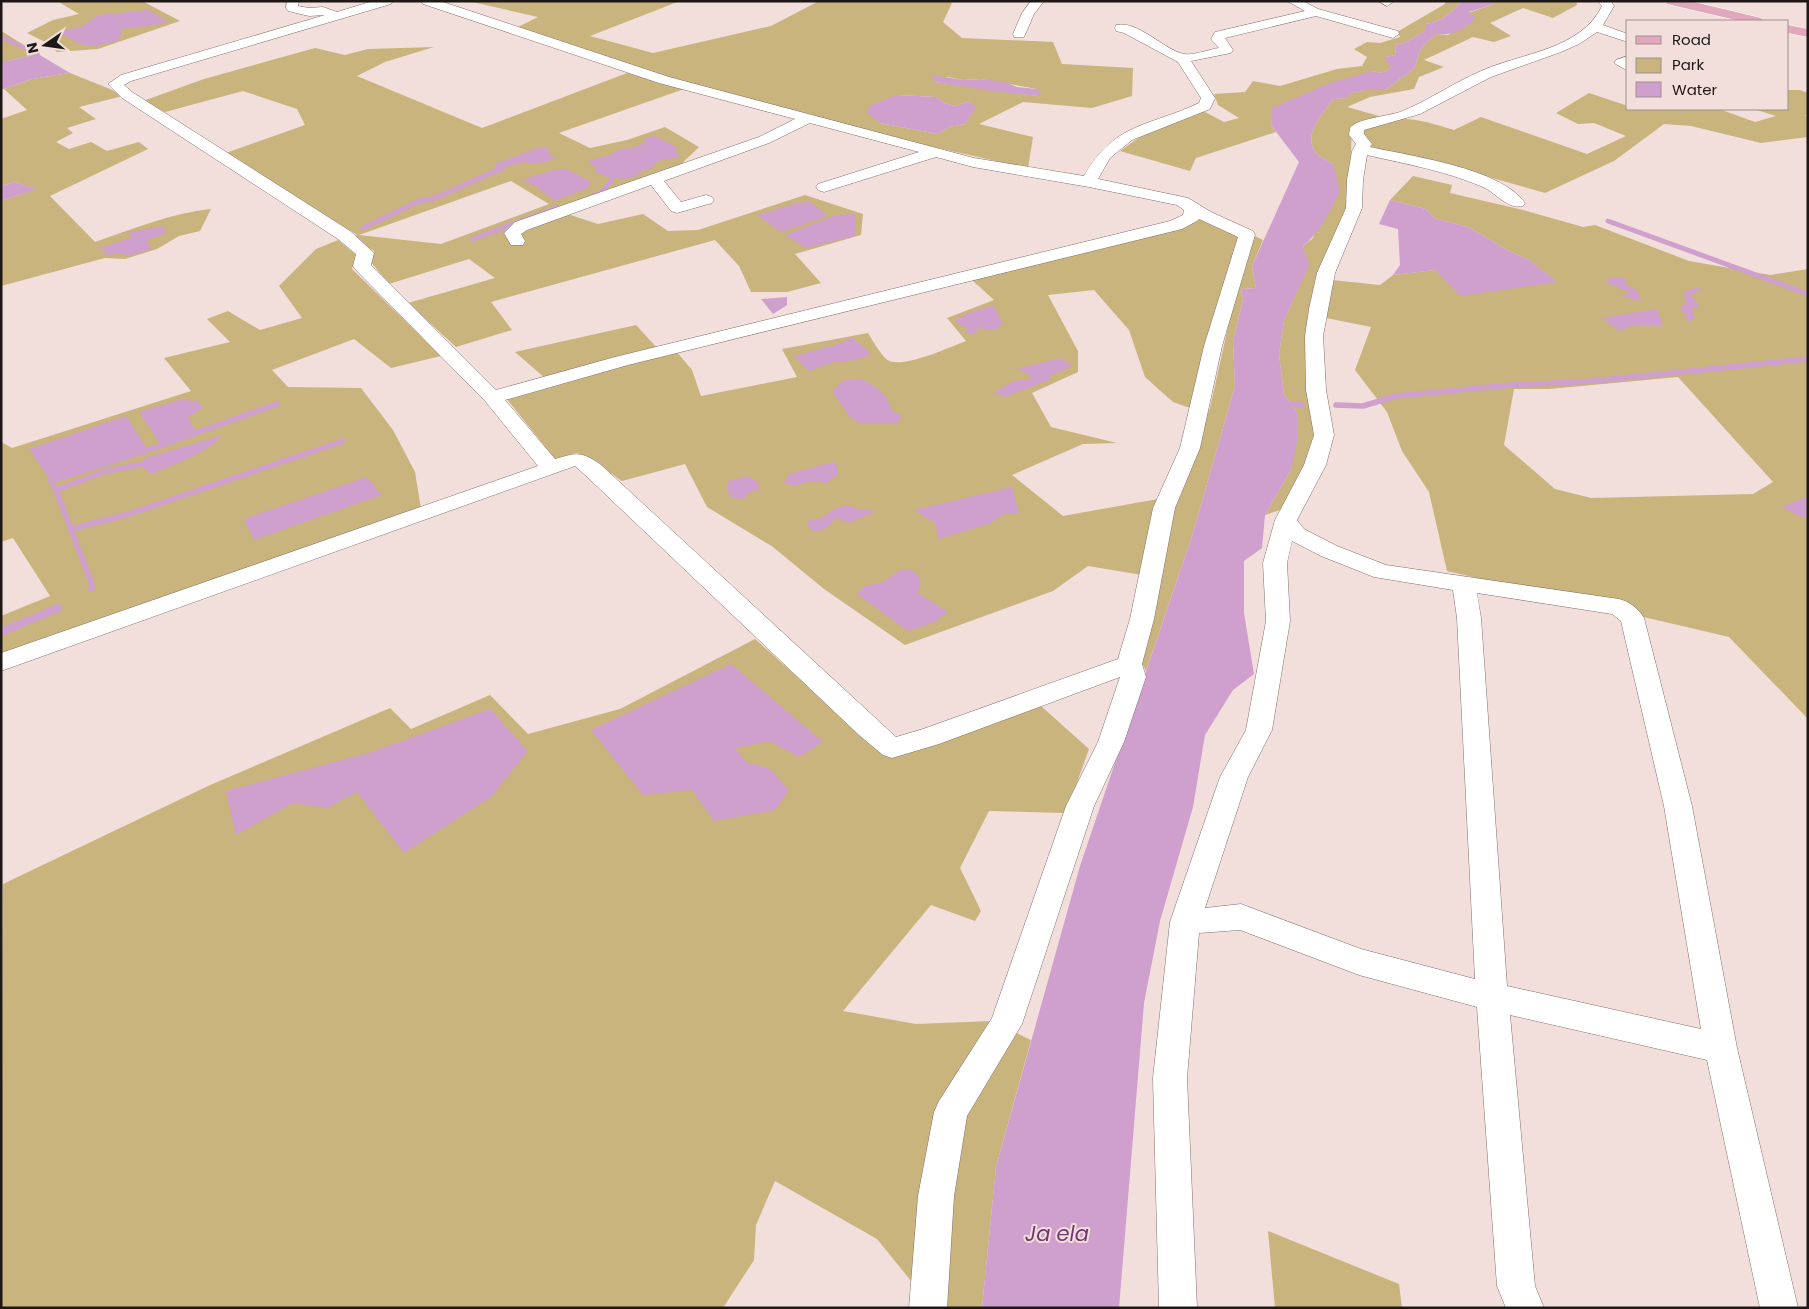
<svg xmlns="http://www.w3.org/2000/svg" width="1809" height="1309" viewBox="0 0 1809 1309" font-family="Poppins,sans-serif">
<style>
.green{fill:#c8b47c;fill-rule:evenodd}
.water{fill:#cf9fcd}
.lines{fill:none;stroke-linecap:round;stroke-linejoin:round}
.stream-far3{stroke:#cf9fcd;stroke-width:4}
.stream-far2{stroke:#cf9fcd;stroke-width:5}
.stream-far1{stroke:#cf9fcd;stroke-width:5.5}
.stream{stroke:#cf9fcd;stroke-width:8}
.minor-casing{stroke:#81706d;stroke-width:1}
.major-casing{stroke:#fff;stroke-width:1}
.minor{fill:#fff;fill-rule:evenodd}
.major{fill:#e1a8bd;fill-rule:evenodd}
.labels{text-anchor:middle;stroke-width:4;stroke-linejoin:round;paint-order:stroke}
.near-water-label{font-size:21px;font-style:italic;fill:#713871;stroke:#f2dfdb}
</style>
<rect width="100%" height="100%" fill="#f2dfdb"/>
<!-- green -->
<g class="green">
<path d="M57 1H142L180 21 98 49 57 52 45 42 27 33 53 20 79 14Z"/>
<path d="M468 1H680L590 36 653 53 771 26 819 1H949L952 3 943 22 962 38 1053 42 1062 64 1133 68 1132 96 1092 108 1023 102 979 124 1033 137 1028 168 924 145 659 75 514 29 538 17ZM948 77 963 80 981 79 1037 89 1038 96 935 82ZM897 95 937 97 944 103 955 106 967 102 976 106 965 124 949 127 938 134 880 123Z"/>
<path d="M1445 1H1462C1451 13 1441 22 1425 24V31L1406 42 1395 45 1396 55 1385 57 1391 68 1382 73 1372 71 1273 108 1271 125 1276 132 1196 158 1190 171 1120 151 1147 132 1203 111 1224 122 1239 118 1218 105 1214 94 1245 92 1253 81 1280 86 1337 69 1362 66 1367 57 1354 49 1367 42 1380 43 1400 37 1397 32 1445 4Z"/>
<path d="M1494 1H1576L1577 5 1553 18 1523 8 1490 23 1511 36 1494 42 1473 37 1424 60 1444 67 1419 77 1414 89 1370 97 1347 107 1379 116 1352 126 1349 205 1321 270 1314 437 1306 465 1283 509 1265 515 1291 470 1297 412 1284 395 1279 354 1284 321 1308 266 1303 246 1313 238 1333 164C1328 161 1319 157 1316 153 1302 134 1323 114 1333 99L1348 98V94L1364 90H1385L1414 69 1421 48 1436 34 1448 35 1475 19 1468 13 1494 4Z"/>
<path d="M1 31 3 32 38 54 7 61H1Z"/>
<path d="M434 47 385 62 357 76 482 128 627 73 684 89 559 133 590 148 627 140 665 127 699 147 677 168 558 211 598 224 643 214 668 231 698 230 805 195 863 214 861 235 795 254 821 283 787 292H751L739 266 715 240 491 302 512 330 456 347 408 303 495 278 469 259 389 284 370 261 374 251 352 238 357 235 226 153 305 125 297 109 243 91 165 112 143 101 204 79 315 48 345 55 368 49ZM511 181 549 204 441 244 359 235Z"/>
<path d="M70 73 110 89 123 96 79 107 96 119 67 128 73 133 56 142 69 149 91 142 107 151 139 142 148 149 50 196 95 242C132 229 172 213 211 209L200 231 179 236 157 249 125 259 105 258 1 286V201L36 189 15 182 1 186V119L27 110 4 89 32 79Z"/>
<path d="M1788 90H1800L1808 93V115L1804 116H1808V137L1761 143 1691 126 1664 124 1614 161 1545 193 1464 170 1369 148V141L1362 132C1397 111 1418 119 1454 130L1481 117 1587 154 1626 136 1594 123 1578 124 1556 113 1589 93 1628 106V109H1719L1755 122 1776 116 1754 109H1788Z"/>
<path d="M1413 176 1452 185 1450 193 1523 210 1583 227 1595 225 1689 261 1770 275 1808 269V719L1729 637 1447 571 1429 492 1402 451 1387 412 1355 370 1371 327 1326 318 1332 280 1380 285 1393 275 1435 270 1556 282 1529 260 1507 250 1468 227 1434 218 1426 209 1390 200ZM1678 377 1773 482 1753 494 1591 498 1555 489 1504 445 1514 389H1549Z"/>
<path d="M1203 218 1243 236 1190 408 1173 402 1145 377 1129 330 1094 290 1048 295 1078 351V372L1032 393 1051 427 1117 443 1083 444 1012 475 1063 516 1158 499 1142 575 1088 566 1053 591 905 645 824 589 773 547 707 507 685 464 622 481 591 459 577 453 555 459 506 398 676 351 692 370 701 396 797 377 782 349 868 333C873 341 879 352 886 359 899 371 950 347 966 341L947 318 994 300 972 280Z"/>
<path d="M1249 233 1263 240 1252 266 1256 288 1241 289 1243 299 1233 342 1235 386 1193 533 1146 671 1140 659 1174 502 1210 408Z"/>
<path d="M338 240 356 255 352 269 441 356 391 368 354 339 272 370 288 387 361 388 393 430 415 472 421 509 1 656V616L50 596 13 538 1 542V442L12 448 191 391 164 358 230 342 207 319 228 311 260 330 302 318 279 286 316 249Z"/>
<path d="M636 325 658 349 545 378 515 352Z"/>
<path d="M755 639 886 756 1041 706 1089 749 1066 813 989 811 960 868 981 911 975 921 931 905 843 1011 916 1024 992 1021 1031 1040 996 1167 982 1308H914L916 1287 877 1239 775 1181 756 1225 754 1260 723 1308H1L3 884 208 786 390 708 411 729 490 695 528 734 620 709Z"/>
<path d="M1268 1231 1399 1284 1402 1308H1275Z"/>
</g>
<!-- water -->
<g class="water">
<path d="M1462 1H1494V4L1469 12 1476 19C1462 30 1454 36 1436 34L1421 48 1414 69 1385 90H1364L1349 94 1348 98 1333 99C1323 114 1302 134 1316 153 1319 157 1328 161 1333 164L1340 191C1330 211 1321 231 1303 246L1309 265 1284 321 1279 354 1284 395 1297 412V442L1291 470 1265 515 1262 548 1244 561V613L1254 674 1233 690 1205 735 1193 807 1160 921 1144 1003 1119 1308H982L996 1167 1080 866 1193 533 1235 386 1233 342 1243 299 1241 289 1256 288 1252 266 1299 162 1271 125 1272 108 1330 83 1372 71 1382 73 1391 68 1384 57 1396 55 1395 45 1406 42 1425 31V24C1441 22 1451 13 1462 1Z"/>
<path d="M149 10 169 23 121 29 120 40C94 47 82 50 60 31L81 27 98 15Z"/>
<path d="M38 54 70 73 32 79 1 90V61H7Z"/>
<path d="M931 75 963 80 981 79 1005 82 1017 87 1037 89 1042 93 1038 96 992 91 935 82Z"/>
<path d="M897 95 937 97 944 103 955 106 967 102 977 106 965 124 949 127 938 134 880 123 867 113 869 106Z"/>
<path d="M654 136 675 146 679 157 657 161 652 168 642 171C630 184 609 178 595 172L597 169 588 161 611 155 620 149 632 148 644 143 645 138Z"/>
<path d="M540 147H550L547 152 556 159 535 164 524 162 502 168 496 167 495 164Z"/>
<path d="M557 169 569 170 591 182 588 188 554 201 539 188 522 180Z"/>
<path d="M15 182 37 189 1 201V186Z"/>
<path d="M1390 200 1426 209 1434 218 1468 227 1507 250 1529 260 1557 282 1460 296 1435 270 1393 275 1400 265 1398 229 1379 224Z"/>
<path d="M811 202 827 216 781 232 757 215 798 203Z"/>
<path d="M856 214 855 236 806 248 785 235 836 215Z"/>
<path d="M162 226 166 233 147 240 151 249 131 255 118 254 103 255 107 251 97 249 133 237 127 233Z"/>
<path d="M1613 277H1624L1627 285 1637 290 1641 301 1620 296 1631 293 1605 282Z"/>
<path d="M1694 288 1704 289 1691 295 1700 307 1691 308 1695 317 1689 322 1680 307 1687 303 1683 293Z"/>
<path d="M787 297V305L773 314 761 299Z"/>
<path d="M993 305 1003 324 995 330 978 328 976 334 966 333 967 328 954 321 967 314Z"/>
<path d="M1657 309 1663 325H1634L1619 331 1602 318Z"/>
<path d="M852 337 871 354 856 360 834 362 809 371 794 356 842 343Z"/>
<path d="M1060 358 1073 366 1051 375 1049 380 1005 397 993 393 1014 381 1031 379 1030 375 1017 369Z"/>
<path d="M862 379C875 387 890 394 891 411L902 415 898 423 861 424 850 417 832 391 844 380Z"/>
<path d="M179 400 198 401 203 408 188 417 196 432 161 445 139 412Z"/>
<path d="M126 416 148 450 51 481 29 449Z"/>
<path d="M223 435C204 455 177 463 152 474L138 465 145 458Z"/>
<path d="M833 462 838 466V474L827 483 809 481 795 486 784 483 789 474Z"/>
<path d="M748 476 757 482 760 488 747 494 744 499 731 498 728 491V481Z"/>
<path d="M367 477 382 495 254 540 244 519Z"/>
<path d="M1012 487 1019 513 1004 514 989 524 938 539 936 524 914 510Z"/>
<path d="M1808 496V517L1803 518 1782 507Z"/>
<path d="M848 505 858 509 877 511 849 523 835 518 827 528 813 532 806 521 822 518 834 509Z"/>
<path d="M911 569 921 579 918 593 948 612 935 622 908 631 857 594 865 586 884 582 900 570Z"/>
<path d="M731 664 823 742 799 757 769 741 735 748 746 762 770 769 789 790 775 810 714 821 692 790 643 795 591 730Z"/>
<path d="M490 709 528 751 491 797 404 853 357 792 327 808 293 803 236 835 226 791 372 752Z"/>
</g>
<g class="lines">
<!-- stream-far3 -->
<path class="stream-far3" d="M1 37 38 54"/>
<!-- stream-far2 -->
<g class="stream-far2">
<path d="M595 195 602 192 612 180"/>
<path d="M1608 221 1808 294"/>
<path d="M363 228 419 201 435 198 502 168"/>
<path d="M473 239 559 207"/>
</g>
<!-- stream-far1 -->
<g class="stream-far1">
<path d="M1282 404 1302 405"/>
<path d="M1336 405 1363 406 1396 396 1512 385 1594 381 1808 359"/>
<path d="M56 490 51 481 148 450 277 404"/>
<path d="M71 529 129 514 343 441"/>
<path d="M90 589 93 587 56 490 106 471 138 465"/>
</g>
<!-- stream -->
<path class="stream" d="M1 632 58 608"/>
<!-- minor casing -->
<g class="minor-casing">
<g id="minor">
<path d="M287 1H299L298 6 309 8 323 7 337 12 373 1H393L391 4 131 81 124 85 132 92 350 231 374 253 371 265 496 390 615 357 1170 221 1183 215 1184 210 1177 205 1089 187 973 167 936 157 824 192 818 190 816 187 818 184 919 152 810 123 769 143 664 181 681 202 706 195 712 197 714 200 712 203 677 213 671 211 651 185 527 230 521 234 525 241 523 245H511L504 233 515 222 759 137 795 119 659 83 423 4 421 1H440L669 77 974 158 1084 176C1115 122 1148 127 1199 103L1201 98 1178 62 1124 33 1116 31 1115 28 1116 25C1138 20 1164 50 1184 54 1191 56 1211 49 1219 48L1211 39 1215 32 1305 11 1287 1H1303L1318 9 1398 31 1399 34 1393 38 1316 16 1225 38 1233 50 1231 53 1191 61 1215 98 1210 109 1132 140 1110 158 1098 179 1188 198 1211 212 1253 231 1255 235 1222 346 1200 448 1175 508 1154 619 1142 664 1146 677 1124 742 1094 806 1022 1024 967 1116 954 1196 947 1308H909L918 1196 934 1112 939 1101 992 1018 1066 806 1098 742 1120 677 939 744 892 758 883 755 859 735 584 474 575 466 1 671V653L538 466 485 401 356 270 353 266 356 254 338 239 122 98 108 84 121 75 325 15 309 16 288 11 286 8ZM1199 219 1238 237 1204 346 1180 448 1153 508 1130 619 1118 659 923 729 896 737 600 464C580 451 577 453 555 459L505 400 628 365 1182 229 1197 221Z"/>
<path d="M1031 1H1044L1034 14 1024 37H1014L1013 34 1022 13Z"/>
<path d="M1378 1H1393V2L1387 6Z"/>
<path d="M1598 1H1611L1614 6 1603 25 1628 34V42L1597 32 1579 44 1561 52 1491 77 1420 114 1364 130V134L1372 144 1370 147C1410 156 1501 168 1525 203L1523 206C1508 210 1496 193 1483 187 1446 171 1406 164 1367 155L1363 180 1362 208 1335 273 1323 336 1326 390 1334 435 1326 465 1297 520 1304 529 1337 546 1386 565 1619 599C1630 602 1638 608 1644 618L1692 806 1737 1048 1798 1308H1760L1707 1060 1510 1015 1535 1286 1544 1308H1506L1497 1286 1477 1007 1359 975 1240 930 1199 933 1187 1078 1197 1308H1159L1153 1078 1170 922 1220 777 1246 730 1266 621 1263 563 1275 520 1304 465 1314 435 1306 390 1305 336 1309 309 1317 273 1346 208 1347 180 1352 151 1356 144 1349 135 1350 128C1356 119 1388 116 1400 112 1428 101 1453 83 1481 71 1521 53 1581 50 1602 6ZM1292 541 1321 556 1374 577 1453 590 1457 618 1475 979 1361 949 1241 904 1205 908 1248 777 1272 730 1290 621 1287 563ZM1477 593 1612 614 1621 621 1664 806 1701 1029 1507 986 1481 618Z"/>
<path d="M1628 56V71L1614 63 1616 60Z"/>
</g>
</g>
<!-- major casing -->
<g class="major-casing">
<g id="major">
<path d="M1665 1H1690L1761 18 1763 21H1740L1667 4Z"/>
<path d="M1788 25 1808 29V37L1788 33Z"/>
</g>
</g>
<!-- minor -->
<use href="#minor" class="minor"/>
<!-- major -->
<use href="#major" class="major"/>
</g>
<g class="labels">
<!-- near-water labels -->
<g class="near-water-label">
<text x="1057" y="1241">Ja ela</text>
</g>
</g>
<!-- border -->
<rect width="1809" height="1309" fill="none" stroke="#1d1716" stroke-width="5"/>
<!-- legend -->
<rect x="1626" y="20" width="162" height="90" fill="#f2dfdb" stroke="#9d8f8c"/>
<rect x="1636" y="36" width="25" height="8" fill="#e1a8bd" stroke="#9d8f8c"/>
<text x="1672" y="45" font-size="15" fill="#1d1716">Road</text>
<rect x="1636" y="58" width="25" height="15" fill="#c8b47c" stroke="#9d8f8c"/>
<text x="1672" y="70" font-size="15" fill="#1d1716">Park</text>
<rect x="1636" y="82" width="25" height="15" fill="#cf9fcd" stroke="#9d8f8c"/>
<text x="1672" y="95" font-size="15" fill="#1d1716">Water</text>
<!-- north arrow -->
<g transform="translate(45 45) rotate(257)" stroke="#f2dfdb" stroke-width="4" paint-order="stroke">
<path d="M0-4L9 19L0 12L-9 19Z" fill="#1d1716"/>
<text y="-8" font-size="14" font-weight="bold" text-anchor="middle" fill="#1d1716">N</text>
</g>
</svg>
